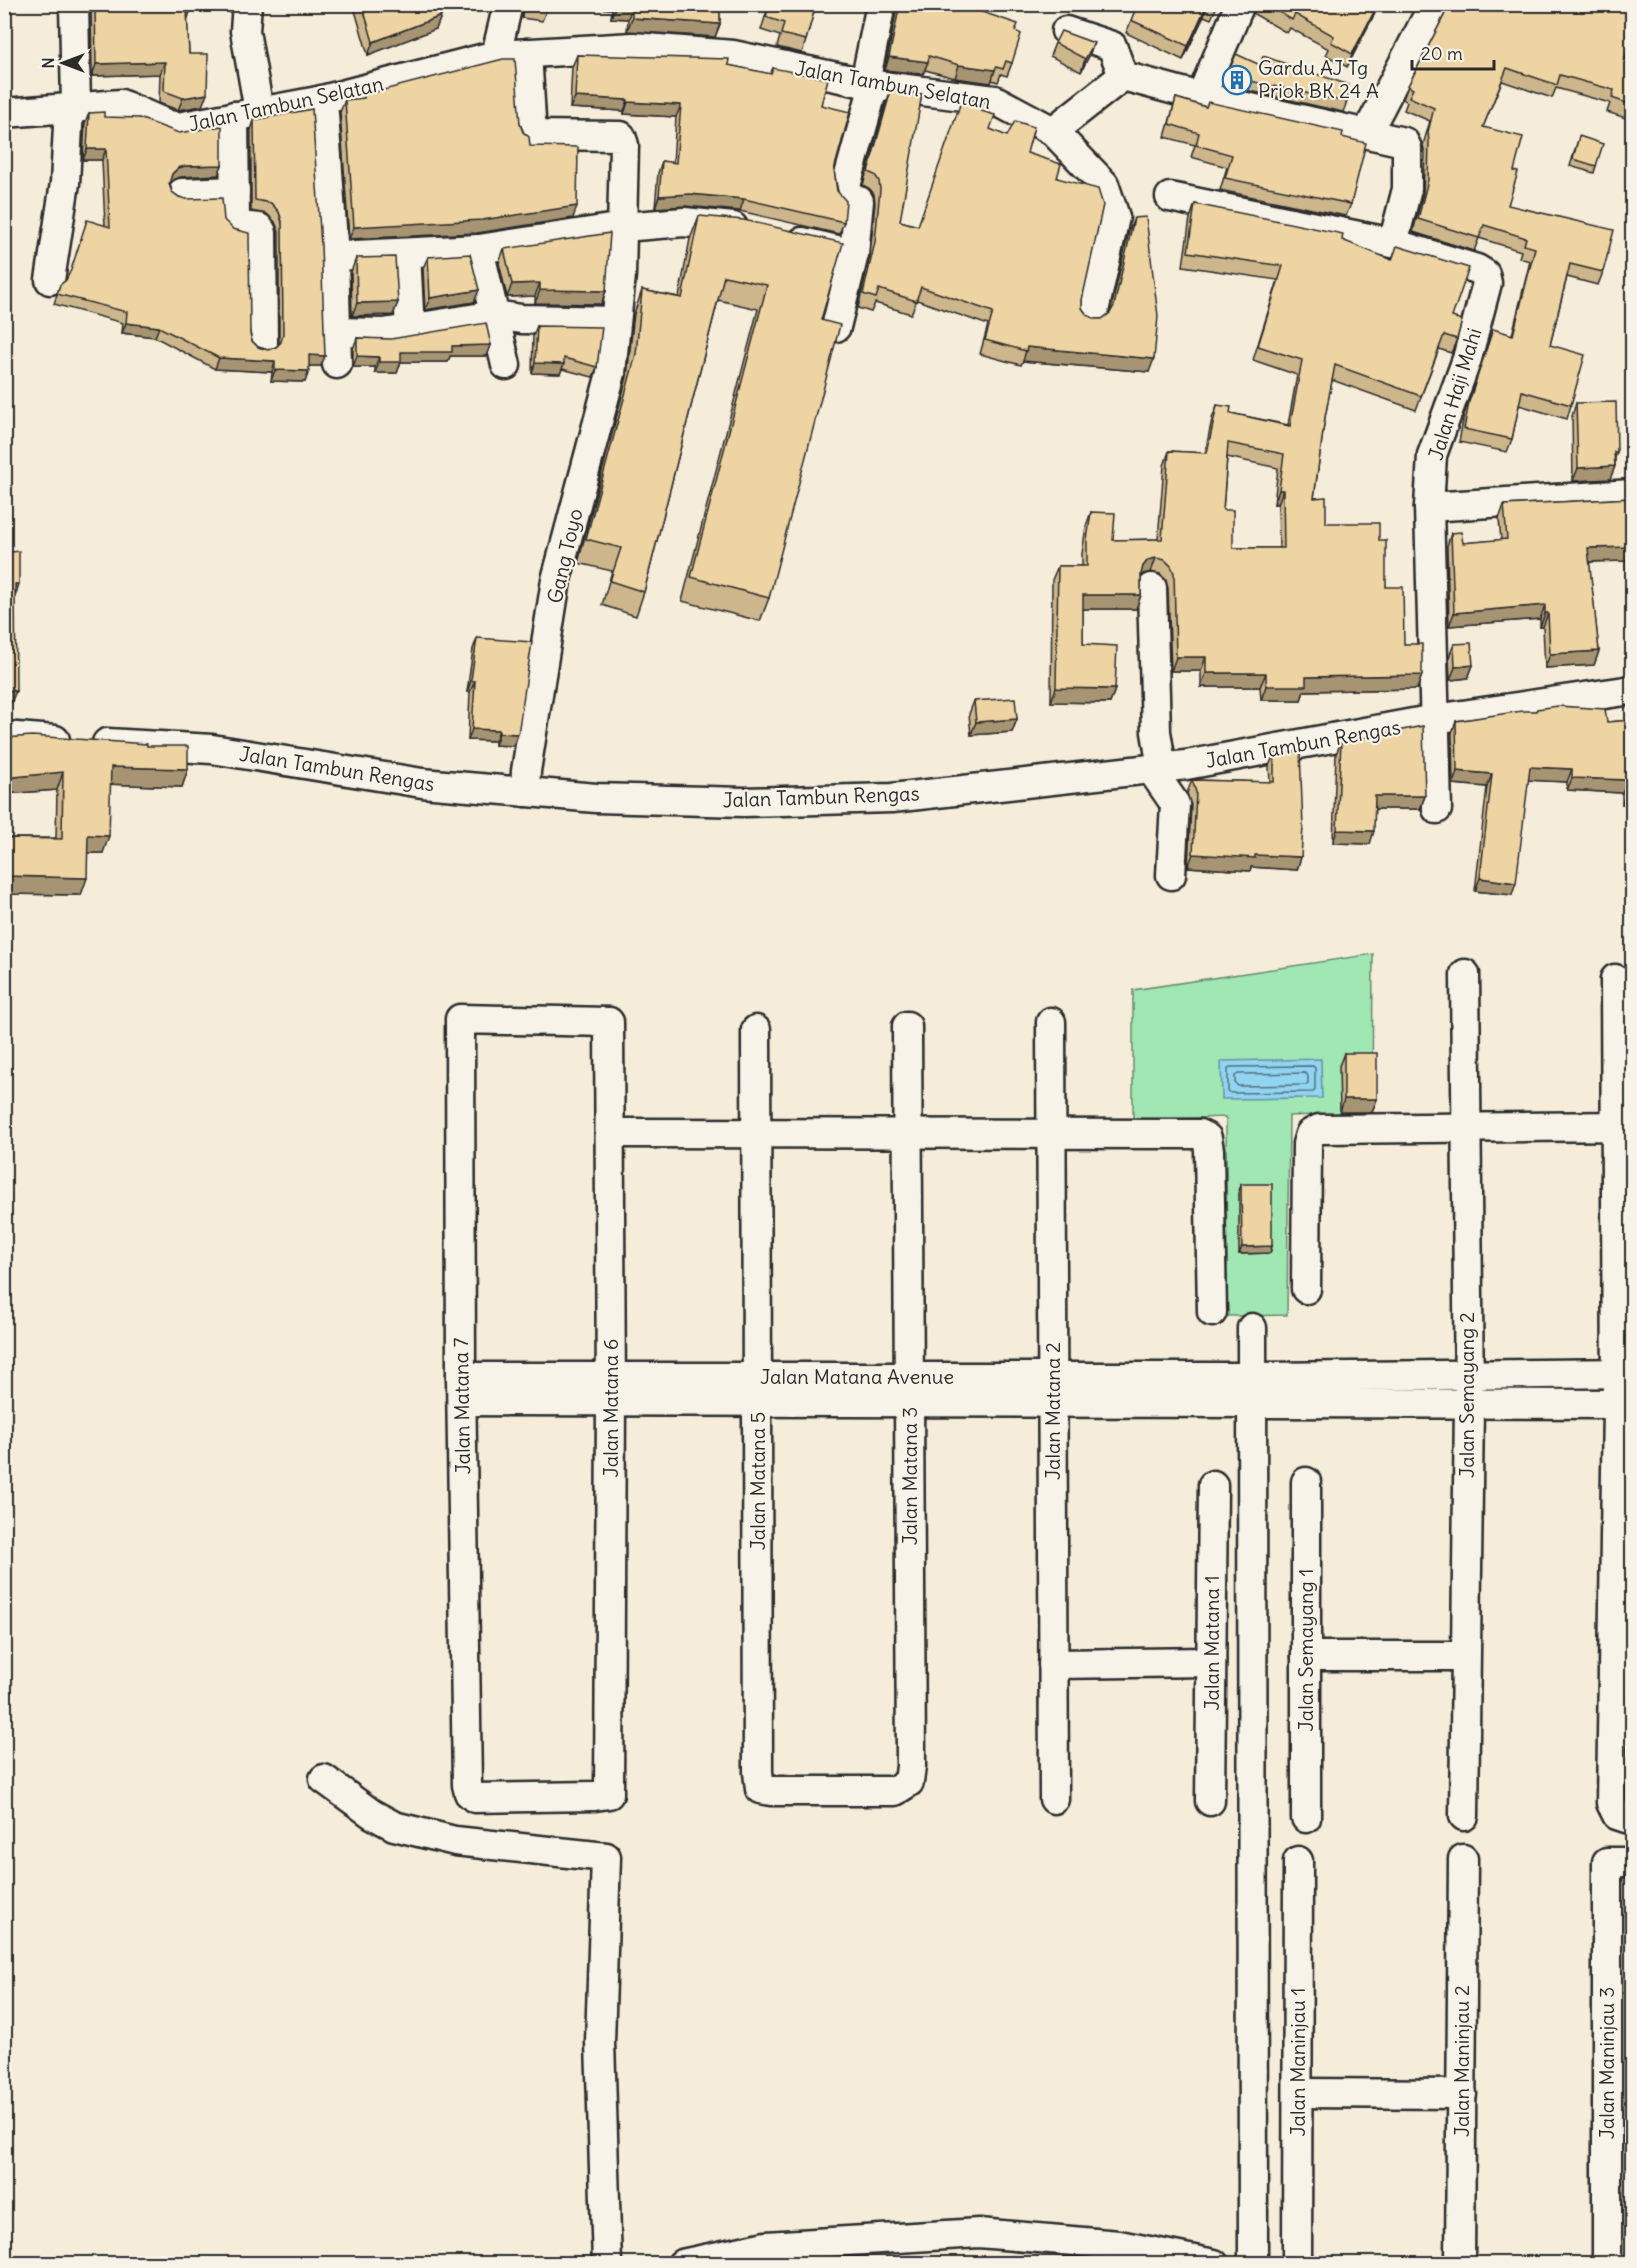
<svg xmlns="http://www.w3.org/2000/svg" width="1637" height="2268" viewBox="0 0 1637 2268" font-family="Delius,sans-serif">
<style>
.green{fill:#a0e7b3;stroke:#66896f;stroke-width:1.5}
.water{fill:#90d4f2;stroke:#6890a2;stroke-width:1.5}
.lines{fill:none;stroke-linecap:round;stroke-linejoin:round}
.shore{stroke:#536f7b;stroke-width:1.5}
.minor-casing{stroke:#2b2b2b;stroke-width:33}
.minor{stroke:#f7f3e8;stroke-width:28}
.wall{fill:#cdb68c;stroke:#2b2b2b;stroke-width:1.5;fill-rule:evenodd}
.shaded-wall{fill:#a79472;stroke:#2b2b2b;stroke-width:1.5}
.building{fill:#eed4a3;stroke:#2b2b2b;stroke-width:1.5;fill-rule:evenodd}
.labels{text-anchor:middle;stroke-width:4.5;stroke-linejoin:round;paint-order:stroke}
.poi-label{font-size:20px;fill:#2b2b2b;stroke:#f7f3e8;text-anchor:start}
.street-label{font-size:20px;fill:#2b2b2b;stroke:#f7f3e8}
</style>
<rect width="100%" height="100%" fill="#f5edda"/>
<filter id="ink" filterUnits="userSpaceOnUse"><feTurbulence type="fractalNoise" baseFrequency=".0167" numOctaves="2"/><feDisplacementMap in="SourceGraphic" scale="12" xChannelSelector="R" yChannelSelector="G"/><feConvolveMatrix kernelMatrix="1 2 1 2 8 2 1 2 1" color-interpolation-filters="sRGB"/></filter>
<g filter="url(#ink)">
<!-- green -->
<path class="green" d="M1373 954 1372 1113 1289 1116 1287 1315 1227 1316 1226 1117 1133 1120V990Z"/>
<!-- water -->
<path class="water" d="M1321 1059 1322 1098 1222 1099 1221 1061Z"/>
<g class="lines">
<!-- shore -->
<g class="shore">
<path d="M1313 1066 1315 1068V1089L1313 1092 1231 1093 1228 1091V1069L1230 1067Z"/>
<path d="M1305 1073 1308 1076V1083L1305 1085 1238 1086 1235 1083V1076L1238 1074Z"/>
</g>
<!-- minor casing -->
<g class="minor-casing">
<g id="minor">
<path d="M74 4 76 107"/>
<path d="M247 4 245 31 259 111"/>
<path d="M1066 31 1112 46 1123 76"/>
<path d="M496 55 508 4"/>
<path d="M865 83 881 4"/>
<path d="M1201 97 1240 4"/>
<path d="M318 101 324 114 334 256"/>
<path d="M4 113 121 104 169 125 178 127 318 101 496 55 633 47 733 55 874 85 995 100 1053 131 1123 76 1201 97 1404 142 1407 148V189L1393 243 1477 269 1485 274 1487 283 1467 359 1432 455 1429 507 1437 809"/>
<path d="M234 116 235 223 239 226 259 228 262 232 263 344"/>
<path d="M1053 131 1104 184 1115 217 1093 316"/>
<path d="M1367 133 1434 4"/>
<path d="M182 193 235 191"/>
<path d="M1170 197 1393 243"/>
<path d="M802 242 854 254 836 327"/>
<path d="M479 249 506 365"/>
<path d="M406 253 410 330"/>
<path d="M854 254 859 201 849 199 846 186 874 85"/>
<path d="M50 280 65 183 69 108"/>
<path d="M336 332 384 333 495 315 521 319 615 321"/>
<path d="M337 364 334 256 479 249 623 227 684 222 733 227"/>
<path d="M1429 507 1632 494"/>
<path d="M1152 588 1156 732 1162 768"/>
<path d="M4 736 55 740"/>
<path d="M107 743 212 749 422 783 596 798 744 802 892 798 1186 765 1435 719 1632 690"/>
<path d="M1151 769 1175 804 1171 875"/>
<path d="M525 792 526 771 556 580 611 373 621 275 624 145 621 136 532 135 527 53"/>
<path d="M1615 979 1617 1405 1611 1803 1617 1815 1632 1820"/>
<path d="M460 1019 609 1022 611 1401 609 1794 595 1796 475 1798 469 1793 467 1785 461 1377Z"/>
<path d="M1051 1022 1054 1799"/>
<path d="M756 1030 758 1772 760 1789 771 1791H895L909 1782 911 1766 907 1026"/>
<path d="M610 1133 1199 1134 1207 1138 1209 1150 1212 1312"/>
<path d="M1306 1289 1307 1144 1310 1134 1319 1129 1632 1126"/>
<path d="M1252 1328 1253 2264"/>
<path d="M461 1377H1253L1632 1373"/>
<path d="M462 1401 1632 1404"/>
<path d="M1306 1482V1818"/>
<path d="M1306 1656H1465"/>
<path d="M1053 1664 1211 1662"/>
<path d="M324 1779 372 1814 394 1826 455 1841 606 1857 600 2042 607 2264"/>
<path d="M1210 1801 1213 1485"/>
<path d="M1464 1816 1469 1404 1465 974"/>
<path d="M1298 2093 1462 2094"/>
<path d="M682 2264 766 2246 979 2233 1119 2245 1214 2264"/>
<path d="M1297 2264 1298 1861"/>
<path d="M1460 2264 1463 1859"/>
<path d="M1607 2264V1862H1632"/>
</g>
</g>
<!-- minor -->
<use href="#minor" class="minor"/>
</g>
<!-- wall -->
<g class="wall">
<path d="M91 4H191V9L187 19 189 54 202 106 178 110 159 103 160 74 92 76Z"/>
<path d="M353 4H436L441 16 436 29 368 55Z"/>
<path d="M476 4H492L489 12Z"/>
<path d="M523 4H720V24L715 37 627 31 628 19 611 18 612 9 547 5V8L542 21 522 18Z"/>
<path d="M769 4H816L806 40 802 53 777 47 780 36 761 30Z"/>
<path d="M897 4H958L1015 31 1012 63 1007 76 1001 74 998 82 992 80 991 83 955 78 925 70 923 74 885 70 897 7Z"/>
<path d="M1138 4H1218L1211 19 1204 16 1183 60 1126 33Z"/>
<path d="M1255 4H1384L1381 11 1377 9 1347 67 1326 55 1329 49 1290 28 1287 33 1254 14Z"/>
<path d="M1401 4H1415L1412 10Z"/>
<path d="M1450 4 1632 65V120L1607 112 1610 103 1556 88 1552 98 1502 81 1483 127 1514 171 1508 205 1603 272 1598 285 1567 277 1550 345 1571 405 1567 419 1519 405 1512 439 1507 452 1459 442 1464 415 1488 343 1512 335 1530 261 1519 258 1521 251 1479 238 1474 251 1413 232 1423 193 1425 154 1423 145 1430 121 1404 110 1407 102 1403 99 1408 86Z"/>
<path d="M1055 43 1089 56 1081 72 1050 56Z"/>
<path d="M577 55 728 65 770 74 773 68 821 105 844 222 839 234 740 211 685 206 655 208 658 173 662 161 673 163 676 117 624 114V111L570 108 572 67Z"/>
<path d="M1259 65 1347 102 1343 112 1224 85 1227 76Z"/>
<path d="M891 90 900 221 918 226 981 111 990 129 1027 153 1057 178 1082 300V308L1087 315 1095 319H1102L1110 313 1129 231 1134 218 1149 372 1023 361 1021 365 980 354 988 325 917 300 911 314 875 303 871 312 858 308 870 256 875 203 874 194 870 189 863 185 886 103Z"/>
<path d="M1176 98 1206 107 1342 137 1351 204 1346 216 1220 190 1227 167 1191 157 1195 145 1165 137Z"/>
<path d="M345 100 520 124 530 146 573 218 477 233 349 239 340 112Z"/>
<path d="M89 113 104 117 222 165 218 175 181 177 174 179 170 183 172 192 179 197 224 220 252 341 258 347 268 350 276 347 279 344V232L275 222 267 214 251 211V130L254 120 321 366H309L305 382 271 381 272 372 215 369 155 337 122 333 123 323 54 304 60 285 66 280 105 226 102 160H83L85 123Z"/>
<path d="M1577 143 1596 166 1594 173 1570 166Z"/>
<path d="M1195 204 1342 240 1452 317 1457 339 1451 353 1439 349 1416 410 1332 380 1325 417 1314 498 1326 523 1379 540 1386 587 1404 644 1422 675 1417 689 1304 691 1301 700H1261L1260 687H1201V671H1171L1168 588 1166 580 1160 574 1151 572 1143 574 1141 577V595L1136 609H1083V644L1115 689 1110 703 1051 702 1052 580 1058 566H1082V554L1086 526 1091 512 1113 540 1158 539 1164 466 1169 451 1205 453 1212 419 1217 405 1230 413 1288 425 1297 375 1253 360 1278 280 1183 266 1190 218ZM1227 457 1278 468 1274 504H1278L1279 548H1233L1223 510Z"/>
<path d="M699 216 821 320 769 598 760 621 682 601 758 309 718 300 644 592 636 616 602 605 612 571 578 563 627 377 634 314 642 290 679 297 690 239Z"/>
<path d="M504 249 606 291 601 304 535 303V296L507 297 499 263Z"/>
<path d="M428 257 474 302 425 310 423 268Z"/>
<path d="M356 258 398 302 393 315 352 316 351 272Z"/>
<path d="M537 326 597 367 593 377 562 369 560 374 532 373 533 336Z"/>
<path d="M357 338 491 345 487 356H450L448 362H401L397 373H375V367H353V349Z"/>
<path d="M1576 403 1617 452 1615 458V466L1610 479 1573 481 1572 416Z"/>
<path d="M1632 498V586L1627 587 1626 561 1589 562 1599 651 1594 665 1545 668 1543 627H1540V619L1449 626 1447 546 1451 533 1463 543 1501 540 1499 519 1504 505Z"/>
<path d="M477 638 518 734 513 746 495 745V741L468 740 470 692H467L473 649Z"/>
<path d="M1454 644 1473 665 1468 678 1450 680 1449 657Z"/>
<path d="M974 701 1017 719 1012 732 971 735 969 714Z"/>
<path d="M1537 709 1607 722 1632 720V804H1622V793L1567 790V782L1528 780 1512 895 1475 891 1487 787 1453 784 1452 733 1456 721 1536 711Z"/>
<path d="M5 738 147 746 188 769 182 787 110 784 103 853H87L81 895 4 894V838H56L57 790 4 794V741Z"/>
<path d="M1341 742 1425 796 1420 809H1375L1370 844 1333 843 1336 754Z"/>
<path d="M1274 754 1301 857 1297 870 1251 867 1250 871 1188 867 1191 805 1187 793 1192 780 1270 782 1269 766Z"/>
<path d="M1344 1053 1377 1099 1372 1112H1340L1339 1066Z"/>
<path d="M1241 1184 1272 1246 1270 1253 1239 1254V1191Z"/>
</g>
<!-- shaded-wall -->
<g class="shaded-wall">
<path d="M543 4H614L612 9Z"/>
<path d="M1208 4 1204 16 1183 60 1188 46Z"/>
<path d="M1378 4H1379L1377 9 1347 67 1352 54Z"/>
<path d="M616 5 632 6 628 19 611 18Z"/>
<path d="M187 9H191L187 21Z"/>
<path d="M441 16 436 29 368 55 373 42Z"/>
<path d="M632 18 720 24 715 37 627 31Z"/>
<path d="M1094 43 1089 56 1081 72 1085 59Z"/>
<path d="M889 57 928 62 923 74 885 70Z"/>
<path d="M165 62 160 74 92 76 96 64Z"/>
<path d="M959 65 995 70 991 83 955 78Z"/>
<path d="M207 94 202 106 178 110 183 98Z"/>
<path d="M575 97 628 100 624 111 570 108Z"/>
<path d="M628 102 681 105 676 117 624 114Z"/>
<path d="M87 149H106L102 160H83Z"/>
<path d="M222 165 218 175 181 177 174 179 168 185 172 174 178 168 185 166Z"/>
<path d="M690 194 744 199 740 211 685 206 655 208 659 196Z"/>
<path d="M577 206 573 218 477 233 349 239 354 227Z"/>
<path d="M540 283 535 296 507 297 512 284Z"/>
<path d="M479 290 474 302 425 310 430 298Z"/>
<path d="M540 290 606 291 601 304 535 303Z"/>
<path d="M398 302 393 315 352 316 357 303Z"/>
<path d="M126 323 159 327 155 337 122 333Z"/>
<path d="M491 345 487 356H450L448 362H401L397 373H375L379 362 401 352 452 346Z"/>
<path d="M1027 347 1154 359 1149 372 1023 361Z"/>
<path d="M309 355 325 356 321 366H305Z"/>
<path d="M357 356 379 357 375 367H353Z"/>
<path d="M219 358 275 361 272 372 215 369Z"/>
<path d="M535 363 564 364 560 374 532 373Z"/>
<path d="M275 370 309 371 305 382 271 381Z"/>
<path d="M1615 466 1610 479 1573 481 1578 468Z"/>
<path d="M1279 490H1283L1278 504H1274Z"/>
<path d="M1631 547 1626 561 1583 562 1588 548Z"/>
<path d="M1156 558 1151 572 1143 574 1138 580 1143 566 1148 560Z"/>
<path d="M1632 573V586L1627 587Z"/>
<path d="M15 584H19L15 597Z"/>
<path d="M1083 595H1141L1136 609H1078Z"/>
<path d="M1545 605 1540 619 1449 626 1454 613Z"/>
<path d="M1545 613H1548L1543 627H1540Z"/>
<path d="M1599 651 1594 665 1545 668 1550 654Z"/>
<path d="M1176 657H1206L1201 671H1171Z"/>
<path d="M1473 665 1468 678 1450 680 1455 667Z"/>
<path d="M1206 673H1266L1260 687H1201Z"/>
<path d="M1422 675 1417 689 1304 691 1301 700H1261L1266 686 1306 677Z"/>
<path d="M471 680 475 681 470 692H467Z"/>
<path d="M1056 688 1115 689 1110 703 1051 702Z"/>
<path d="M4 690 16 691 11 703H4Z"/>
<path d="M1017 719 1012 732 971 735 976 722Z"/>
<path d="M472 729 499 730 495 741 468 740Z"/>
<path d="M499 733 518 734 513 746 495 745Z"/>
<path d="M111 767 188 769 182 787 104 784Z"/>
<path d="M1530 767 1572 769 1567 782 1525 780Z"/>
<path d="M1457 771 1492 774 1487 787 1453 784Z"/>
<path d="M63 772 57 790 4 794V778Z"/>
<path d="M1572 778 1627 780 1622 793 1567 790Z"/>
<path d="M1627 791H1632V804H1622Z"/>
<path d="M1375 796H1425L1420 809H1371Z"/>
<path d="M1337 830 1374 831 1370 844 1333 843Z"/>
<path d="M88 835 109 836 103 853H81Z"/>
<path d="M1193 854 1255 855 1301 857 1297 870 1251 867 1250 871 1188 867Z"/>
<path d="M4 876 87 878 81 895 4 894Z"/>
<path d="M1480 878 1516 883 1512 895 1475 891Z"/>
<path d="M1344 1099H1377L1372 1112H1340Z"/>
<path d="M1272 1246 1270 1253 1239 1254 1242 1247Z"/>
</g>
<!-- building -->
<g class="building">
<path d="M95 4H191V9H187L189 54H208L207 94 183 98 164 91 165 62 96 64Z"/>
<path d="M362 4H436L441 16 373 42Z"/>
<path d="M526 4H547V8L526 5Z"/>
<path d="M720 4V24L632 18V6L616 5Z"/>
<path d="M769 4H816L806 40 781 34 784 23 766 17Z"/>
<path d="M900 4H958L1018 24 1015 31 1021 34 1012 63 1006 61 1003 69 996 67 995 70 959 65 929 56 928 62 889 57Z"/>
<path d="M1138 4H1207L1188 46 1131 20Z"/>
<path d="M1266 4H1378L1352 54 1331 42 1334 36 1295 14 1292 20Z"/>
<path d="M1450 4H1632V34L1624 62 1632 65V105L1612 98 1614 90 1560 75 1557 85 1507 68 1483 127 1523 137 1514 171 1518 172 1508 205 1614 230 1603 272 1570 264 1550 345 1585 355 1571 405 1522 391 1512 439 1464 429 1469 402 1493 329 1513 335 1535 248 1524 245 1526 238 1484 225 1479 238 1418 219 1428 180 1429 141 1428 132 1434 108 1409 97 1413 89 1408 86Z"/>
<path d="M1061 31 1094 43 1085 59 1055 43Z"/>
<path d="M1236 54 1260 65 1263 56 1349 85 1347 102 1227 76Z"/>
<path d="M577 55 729 59 728 65 771 74 773 68 828 79 821 105 850 112 834 170 837 191 846 201 844 222 744 199 690 194 659 196 662 161 676 163 681 105 628 102V100L575 97Z"/>
<path d="M503 59H515L520 124 523 132 529 137 530 146 578 147 577 206 482 220 354 227 345 100 364 98V95Z"/>
<path d="M891 90 922 94 900 221 918 226 962 99 984 101 981 111 995 115 990 129 1007 136 1015 121 1034 127 1027 153 1061 164 1057 178 1098 189 1103 205 1082 300V308L1087 315 1095 319H1102L1110 313 1114 306 1134 218 1146 217 1158 316 1154 359 1027 347 1026 351 985 340 993 312 921 287 916 301 879 289 876 298 863 294 875 242 880 189 879 181 875 175 868 172Z"/>
<path d="M1176 98 1206 107 1208 102 1343 132 1342 137 1366 143 1351 204 1225 178 1232 155 1196 145 1199 133 1169 124Z"/>
<path d="M312 109 321 246 325 356 309 355V371L275 370V361L219 358 159 327 126 323 127 312 57 294 60 285 66 280 71 270 87 220 110 227 106 149H87L89 113 104 112V117L139 118 179 133 222 126V165L185 166 178 168 172 174 169 184 172 192 179 197 186 199 222 198 224 220 233 229 249 233 250 334 252 341 258 347 268 350 276 347 281 342 283 334 282 221 279 212 271 203 255 200 254 120Z"/>
<path d="M1579 136 1603 144 1596 166 1573 159Z"/>
<path d="M1195 204 1343 234 1342 240 1392 260 1397 246 1469 268 1452 317 1462 320 1457 339 1444 335 1421 396 1335 365 1325 417 1314 498 1326 497V523H1379V540H1386V587H1403L1404 644H1422V675L1306 677V686H1266V673H1206V657H1176L1174 573 1171 566 1165 560 1156 558 1148 560 1143 566 1141 574V595H1083V644L1117 646 1115 689 1056 688 1058 566H1087V540L1091 512 1115 513 1113 540 1162 539 1169 451 1207 453 1217 405 1231 407 1230 413 1290 426 1302 360 1258 346 1283 266 1188 252ZM1228 443 1284 454 1279 490H1283L1284 548H1233V510H1223Z"/>
<path d="M699 216 744 220 843 243 821 320 840 325 769 598 691 577 767 285 724 276 644 592 610 581 621 548 586 539 636 354 642 290 682 298Z"/>
<path d="M610 233 606 291 540 290V283L512 284 504 249Z"/>
<path d="M470 254 479 290 430 298 428 257Z"/>
<path d="M395 257 398 302 357 303 356 258Z"/>
<path d="M486 323 491 345 452 346V352H401V362H379V357L357 356V338L391 339Z"/>
<path d="M537 326 602 327 597 367 564 358V364L535 363Z"/>
<path d="M1616 402 1617 452H1614L1615 466 1578 468 1576 403Z"/>
<path d="M1632 498V573L1631 547 1588 548 1599 651 1550 654 1548 613H1545V605L1454 613 1451 533 1461 532 1463 543 1507 539 1504 505Z"/>
<path d="M19 551V584H15L16 691 4 690V553Z"/>
<path d="M477 638 532 642 518 734 499 733V730L472 729 475 681 471 680Z"/>
<path d="M1471 643 1473 665 1455 667 1454 644Z"/>
<path d="M1015 698 1017 719 976 722 974 701Z"/>
<path d="M1558 706 1605 709 1607 722 1632 720V791H1627V780L1572 778V769L1530 767 1516 883 1480 878 1492 774 1457 771 1456 721 1522 711H1536L1537 709Z"/>
<path d="M1423 726 1425 796H1375L1374 831 1337 830 1341 742Z"/>
<path d="M32 736 147 744V746H188V769L111 767 109 836 88 835 87 878 4 876V838L62 839 63 772 4 778 5 738Z"/>
<path d="M1300 751 1303 827 1301 857 1255 855V858L1193 854 1196 792 1192 780 1274 782V754Z"/>
<rect x="1344" y="1053" width="33" height="46"/>
<path d="M1241 1184H1272V1246L1242 1247Z"/>
</g>
</g>
<!-- icons -->
<defs>
<g id="building-ring" transform="scale(1.5)"><circle r="9.5" fill="#f7f3e8" stroke="#1f6fb2" stroke-width="1.5"/><path d="M-4-6H4V6H1V3H-1V6H-4ZM-2.5-4.3h1.7v1.8h-1.7ZM.8-4.3h1.7v1.8H.8ZM-2.5-1h1.7V.8h-1.7ZM.8-1h1.7V.8H.8Z" fill="#1f6fb2"/></g>
</defs>
<g fill-rule="evenodd">
<use href="#building-ring" x="1237" y="80"/>
</g>
<g class="labels">
<!-- poi labels -->
<g class="poi-label">
<text x="1258" y="75">Gardu AJ Tg<tspan x="1258" dy="23">Priok BK 24 A</tspan></text>
</g>
<!-- street labels -->
<g class="street-label">
<text transform="translate(893 85) rotate(10)" y="7">Jalan Tambun Selatan</text>
<text transform="translate(286 104) rotate(-12)" y="7">Jalan Tambun Selatan</text>
<text transform="translate(1455 394) rotate(-73)" y="7">Jalan Haji Mahi</text>
<text transform="translate(565 556) rotate(-77)" y="7">Gang Toyo</text>
<text transform="translate(1303 744) rotate(-10)" y="7">Jalan Tambun Rengas</text>
<text transform="translate(337 769) rotate(9)" y="7">Jalan Tambun Rengas</text>
<text transform="translate(821 797) rotate(-2)" y="7">Jalan Tambun Rengas</text>
<text x="857" y="1384">Jalan Matana Avenue</text>
<text transform="translate(1467 1395) rotate(-90)" y="7">Jalan Semayang 2</text>
<text transform="translate(462 1406) rotate(-91)" y="7">Jalan Matana 7</text>
<text transform="translate(611 1408) rotate(-90)" y="7">Jalan Matana 6</text>
<text transform="translate(1053 1411) rotate(-90)" y="7">Jalan Matana 2</text>
<text transform="translate(910 1476) rotate(-90)" y="7">Jalan Matana 3</text>
<text transform="translate(758 1481) rotate(-90)" y="7">Jalan Matana 5</text>
<text transform="translate(1212 1643) rotate(-90)" y="7">Jalan Matana 1</text>
<text transform="translate(1306 1650) rotate(-90)" y="7">Jalan Semayang 1</text>
<text transform="translate(1462 2061) rotate(-90)" y="7">Jalan Maninjau 2</text>
<text transform="translate(1298 2062) rotate(-90)" y="7">Jalan Maninjau 1</text>
<text transform="translate(1607 2063) rotate(-90)" y="7">Jalan Maninjau 3</text>
</g>
</g>
<!-- margin -->
<rect width="1637" height="2268" fill="none" stroke="#f7f3e8" stroke-width="24"/>
<rect x="12" y="12" width="1613" height="2244" fill="none" stroke="#2b2b2b" stroke-width="2" filter="url(#ink)"/>
<!-- north arrow -->
<g transform="translate(63 63) rotate(270)" stroke="#f7f3e8" stroke-width="4.5" paint-order="stroke">
<path d="M0-4.5L10 22L0 15L-10 22Z" fill="#2b2b2b"/>
<text y="-9" font-size="16" font-weight="bold" text-anchor="middle" fill="#2b2b2b">N</text>
</g>
<!-- scale -->
<path d="M1412 60v9h82v-9" fill="none" stroke="#2b2b2b" stroke-width="3"/>
<text x="1421" y="60" font-size="18" fill="#2b2b2b" stroke="#f7f3e8" stroke-width="4.5" paint-order="stroke">20 m</text>
</svg>
